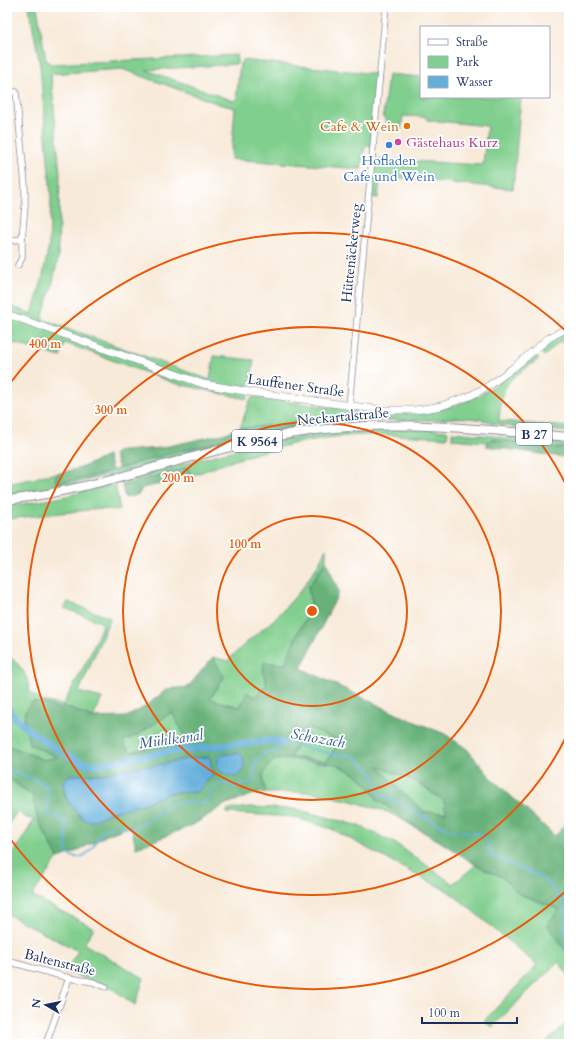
<svg xmlns="http://www.w3.org/2000/svg" width="576" height="1051" viewBox="0 0 576 1051" font-family="Cardo,serif">
<style>
.green{fill:#81cf8e;stroke:#4e7f76}
.forest{fill:#68b279;stroke:#42706c;fill-rule:evenodd}
.water{fill:#62afdb;stroke:#3e6f9c}
.lines{fill:none;stroke-linecap:round;stroke-linejoin:round}
.stream{stroke:#62afdb;stroke-width:2}
.canal{stroke:#62afdb;stroke-width:7}
.street-casing{stroke:#8a8c9c;stroke-width:7}
.secondary-casing{stroke:#8a8c9c;stroke-width:8}
.primary-casing{stroke:#8a8c9c;stroke-width:10}
.street{stroke:#fff;stroke-width:5.5}
.secondary{stroke:#fff;stroke-width:7}
.primary{stroke:#fff;stroke-width:8}
.ring{fill:none;stroke:#e8590c;stroke-width:2}
.food-dot{fill:#e8710a;stroke:#fff;stroke-width:1.5}
.hotel-dot{fill:#d1479c;stroke:#fff;stroke-width:1.5}
.shop-dot{fill:#3f7fe0;stroke:#fff;stroke-width:1.5}
.labels{text-anchor:middle;stroke-width:3.5;stroke-linejoin:round;paint-order:stroke}
.shield{fill:#fff;stroke:#5f6d8e;stroke-width:1}
.shield-label{font-size:13px;font-weight:bold;fill:#1b2f5e}
.food-label{font-size:14px;fill:#c56008;stroke:#fff;text-anchor:end}
.hotel-label{font-size:14px;fill:#b23c85;stroke:#fff;text-anchor:start}
.shop-label{font-size:14px;fill:#366cbe;stroke:#fff}
.street-label{font-size:14px;fill:#1b2f5e;stroke:#fff}
.water-label{font-size:15px;font-style:italic;fill:#345c8a;stroke:#fff}
.centre{fill:#e8590c;stroke:#fff;stroke-width:2}
.ring-label{font-size:12px;text-anchor:middle;font-weight:bold;fill:#e8590c;stroke:#fff;stroke-width:3.5;stroke-linejoin:round;paint-order:stroke}
</style>
<rect width="100%" height="100%" fill="#fff"/>
<filter id="ink" filterUnits="userSpaceOnUse"><feTurbulence type="fractalNoise" baseFrequency=".025" numOctaves="2"/><feDisplacementMap in="SourceGraphic" scale="8" xChannelSelector="R" yChannelSelector="G"/><feConvolveMatrix kernelMatrix="1 2 1 2 8 2 1 2 1" color-interpolation-filters="sRGB"/></filter>
<filter id="wash" filterUnits="userSpaceOnUse"><feTurbulence type="fractalNoise" baseFrequency=".012" numOctaves="4" result="noise"/><feDisplacementMap in="SourceGraphic" scale="16" xChannelSelector="R" yChannelSelector="G"/><feGaussianBlur stdDeviation="0.9" result="paint"/><feColorMatrix in="noise" values="0 0 0 0 0 0 0 0 0 0 0 0 0 0 0 0 0 1.4 0 .05"/><feComposite in="paint" operator="in"/></filter>
<g filter="url(#wash)">
<rect width="100%" height="100%" fill="#f8ead9"/>
<!-- green -->
<g class="green">
<path d="M29 7H37L46 60 51 64 237 55V64L146 70 234 101H236L240 64 243 60 377 74 372 146H365L361 169 231 159 235 108 219 104 122 69 51 74 60 173 58 258 51 290 42 319 210 380 214 356 254 360 247 399 196 388 174 383 65 343 60 357 7 341V305L32 314 42 280 49 245 51 197 40 65Z"/>
<path d="M388 74 421 77V97H521L513 189 380 176 378 198 370 197 374 159 483 165 487 126 427 120V117L403 116 401 130 397 129V126L388 125 383 116Z"/>
<path d="M569 331V337L558 343 544 356 540 350 553 340Z"/>
<path d="M535 354 539 359C530 366 517 373 509 382 501 393 500 408 499 421L569 427V432L513 427 491 423 492 422C480 419 466 417 453 418 445 419 438 420 429 420 376 419 322 423 269 433 213 444 158 463 102 477 71 485 39 491 7 496V484L37 478 39 476 60 473 56 476 57 483 87 478 150 459 240 436 310 424 316 422 240 428 250 400 253 397 374 413C406 416 445 412 475 397 495 388 517 368 535 354Z"/>
<path d="M420 429 448 431 447 438C402 435 357 432 313 440 271 447 230 461 191 476L187 467 122 486 121 481C178 465 235 448 293 438 335 431 377 429 420 429Z"/>
<path d="M452 432 569 444V448H556L492 439 487 442 452 439Z"/>
<path d="M115 484 120 510 97 509 7 519V506L53 499Z"/>
<path d="M326 549V561L308 588 312 608 298 632 285 664 263 672 267 685 254 697 247 693 240 707 210 699 224 677 213 657 227 661 247 642 277 617 302 589 318 565Z"/>
<path d="M68 602 110 618 79 692 102 698 93 718 63 706 60 709 43 703 32 702 25 712 58 757 44 760 7 745V654C22 668 26 671 30 692L42 701 63 705 90 655 103 623 64 608Z"/>
<path d="M172 712 186 738 130 752 122 741 138 735Z"/>
<path d="M307 727 339 741 327 761 290 757Z"/>
<path d="M288 759 336 764 356 774 367 784 378 800 420 830 388 812 352 801 310 792 267 793C259 776 263 773 274 760Z"/>
<path d="M377 766 415 781 444 801 446 813 425 812 399 789Z"/>
<path d="M7 777 32 795 38 820 58 858 32 896 94 928 84 944 144 978 135 1005 110 987 65 972 78 951 7 914V864L34 820 24 817 18 811 7 826Z"/>
<path d="M250 807 296 809 360 826 398 845 453 884 476 865 502 877 519 894 561 910 569 956V975L558 962 492 1027 484 1021 537 965 455 896 446 890 420 877 332 829 293 817 227 813V810Z"/>
<path d="M569 1021V1044H544Z"/>
</g>
<!-- forest -->
<g class="forest">
<path d="M313 420 316 422 310 424 240 436 150 459 119 469 114 454 116 452 123 451 160 448 223 434 240 428 260 427Z"/>
<path d="M492 439 556 448H569V458L486 446 487 442Z"/>
<path d="M108 456 112 471 87 478 57 483 55 480 56 476 60 473 80 468Z"/>
<path d="M188 467 191 476 184 479 142 488 139 494 125 498 122 486Z"/>
<path d="M326 561 339 592 301 668 401 716 445 734 467 749 492 779 555 836 567 822 569 824V956L547 924 560 909 519 894 502 877 476 865 444 844 420 830 378 800 367 784 356 774 336 764 288 759 274 760C263 773 259 776 267 793L255 794 226 804 193 825 136 848 131 826 109 834 73 853 58 858 38 820 32 795 7 777V745L44 760 57 757 29 744 24 718 25 712 32 702 43 703 60 709 63 706 93 718 126 717 145 707 167 689 188 687 213 657 224 677 210 699 240 707 247 692 254 697 267 685 263 672 264 662 285 664 298 632 312 608 308 588ZM172 712 186 738 130 752 123 741 138 735ZM307 727 339 741 327 761 290 757ZM189 758 197 792 169 793 142 804 112 812 92 821 81 817 70 804 65 797 63 781 69 775 106 774 123 769 163 764ZM378 766 415 781 444 801 446 813 425 812 399 789Z"/>
</g>
<!-- water -->
<g class="water">
<path d="M238 753 242 755C245 765 247 771 236 777L228 775 219 771 217 764 219 755Z"/>
<path d="M210 757 213 775 197 792 169 793 142 804 112 812 92 821H86C73 810 63 798 63 781L69 775 106 774 123 769 163 764 189 758Z"/>
</g>
<g class="lines">
<!-- stream -->
<path class="stream" d="M7 769 36 780 47 786C49 796 46 805 48 815L62 818 66 823V853C69 854 72 857 75 857 89 860 98 838 103 829L110 827 133 828 151 819 170 804 186 802 202 804 207 802 213 788 221 783C235 787 241 788 253 781L256 760 264 753 272 752 277 750 282 743 291 744 336 755H354L373 774 380 793 386 798 395 801 447 829 482 834 488 843 491 856 539 876C545 880 564 900 566 907 568 916 565 926 564 935L567 939 565 947 569 955"/>
<!-- canal -->
<g class="canal">
<path d="M7 708C21 726 38 737 57 750"/>
<path d="M65 754 83 763 96 765 166 752 267 741H275L282 743"/>
</g>
</g>
</g>
<g filter="url(#ink)">
<g class="lines">
<!-- street casing -->
<g class="street-casing">
<g id="street">
<path d="M7 91 16 92 25 185V205L22 239 7 241"/>
<path d="M18 265 22 258V239"/>
<path d="M349 406 386 7"/>
<path d="M7 961 69 978 93 982 106 987"/>
<path d="M46 1044 69 978"/>
</g>
</g>
<!-- secondary casing -->
<g class="secondary-casing">
<path id="secondary" d="M7 314 203 384 250 392 382 410H415L430 408 441 406 470 396 490 385 513 368 549 338 569 327"/>
</g>
<!-- primary casing -->
<g class="primary-casing">
<path id="primary" d="M7 500C103 489 194 451 289 434 382 417 476 429 569 437"/>
</g>
<!-- street -->
<use href="#street" class="street"/>
<!-- secondary -->
<use href="#secondary" class="secondary"/>
<!-- primary -->
<use href="#primary" class="primary"/>
</g>
</g>
<!-- distance rings -->
<g class="ring">
<circle cx="312" cy="611" r="95"/>
<circle cx="312" cy="611" r="189"/>
<path d="M568 733A284 284 0 1 1 568 489"/>
<path d="M567 890A378 378 0 0 1 8 836M8 386A378 378 0 0 1 567 332"/>
</g>
<!-- markers -->
<circle class="food-dot" cx="407" cy="126" r="4"/>
<circle class="hotel-dot" cx="398" cy="142" r="4"/>
<circle class="shop-dot" cx="389" cy="145" r="4"/>
<g class="labels">
<!-- shield labels -->
<g class="shield">
<rect x="516" y="423" width="36" height="22" rx="3"/>
<rect x="232" y="430" width="50" height="22" rx="3"/>
</g>
<g class="shield-label">
<text x="534" y="439">B 27</text>
<text x="257" y="446">K 9564</text>
</g>
<!-- food labels -->
<g class="food-label">
<text x="399" y="131">Cafe &amp; Wein</text>
</g>
<!-- hotel labels -->
<g class="hotel-label">
<text x="406" y="147">Gästehaus Kurz</text>
</g>
<!-- shop labels -->
<g class="shop-label">
<text x="389" y="165">Hofladen<tspan x="389" dy="16">Cafe und Wein</tspan></text>
</g>
<!-- street labels -->
<g class="street-label">
<text transform="translate(351 253) rotate(-84)" y="5">Hüttenäckerweg</text>
<text transform="translate(296 385) rotate(8)" y="5">Lauffener Straße</text>
<text transform="translate(343 416) rotate(-5)" y="5">Neckartalstraße</text>
<text transform="translate(60 962) rotate(14)" y="5">Baltenstraße</text>
</g>
<!-- water labels -->
<g class="water-label">
<text transform="translate(318 738) rotate(10)" y="5">Schozach</text>
<text transform="translate(171 739) rotate(-8)" y="5">Mühlkanal</text>
</g>
</g>
<circle cx="312" cy="611" r="6" class="centre"/>
<g class="ring-label">
<text x="45" y="348">400 m</text>
<text x="111" y="414">300 m</text>
<text x="178" y="482">200 m</text>
<text x="245" y="548">100 m</text>
</g>
<!-- margin -->
<rect width="576" height="1051" fill="none" stroke="#fff" stroke-width="24"/>
<!-- legend -->
<rect x="420" y="26" width="130" height="72" fill="#ffffff" stroke="#a4acbf"/>
<rect x="428" y="39" width="20" height="6" fill="#ffffff" stroke="#a4acbf"/>
<text x="456" y="46" font-size="12" fill="#1b2f5e">Straße</text>
<rect x="428" y="56" width="20" height="12" fill="#81cf8e" stroke="#a4acbf"/>
<text x="456" y="66" font-size="12" fill="#1b2f5e">Park</text>
<rect x="428" y="76" width="20" height="12" fill="#62afdb" stroke="#a4acbf"/>
<text x="456" y="86" font-size="12" fill="#1b2f5e">Wasser</text>
<!-- north arrow -->
<g transform="translate(46 1005) rotate(279)" stroke="#ffffff" stroke-width="3" paint-order="stroke">
<path d="M0-3L7 15L0 10L-7 15Z" fill="#1b2f5e"/>
<text y="-6" font-size="11" font-weight="bold" text-anchor="middle" fill="#1b2f5e">N</text>
</g>
<!-- scale -->
<path d="M422 1017v6h95v-6" fill="none" stroke="#1b2f5e" stroke-width="2"/>
<text x="428" y="1017" font-size="12" fill="#1b2f5e" stroke="#ffffff" stroke-width="3" paint-order="stroke">100 m</text>
</svg>
